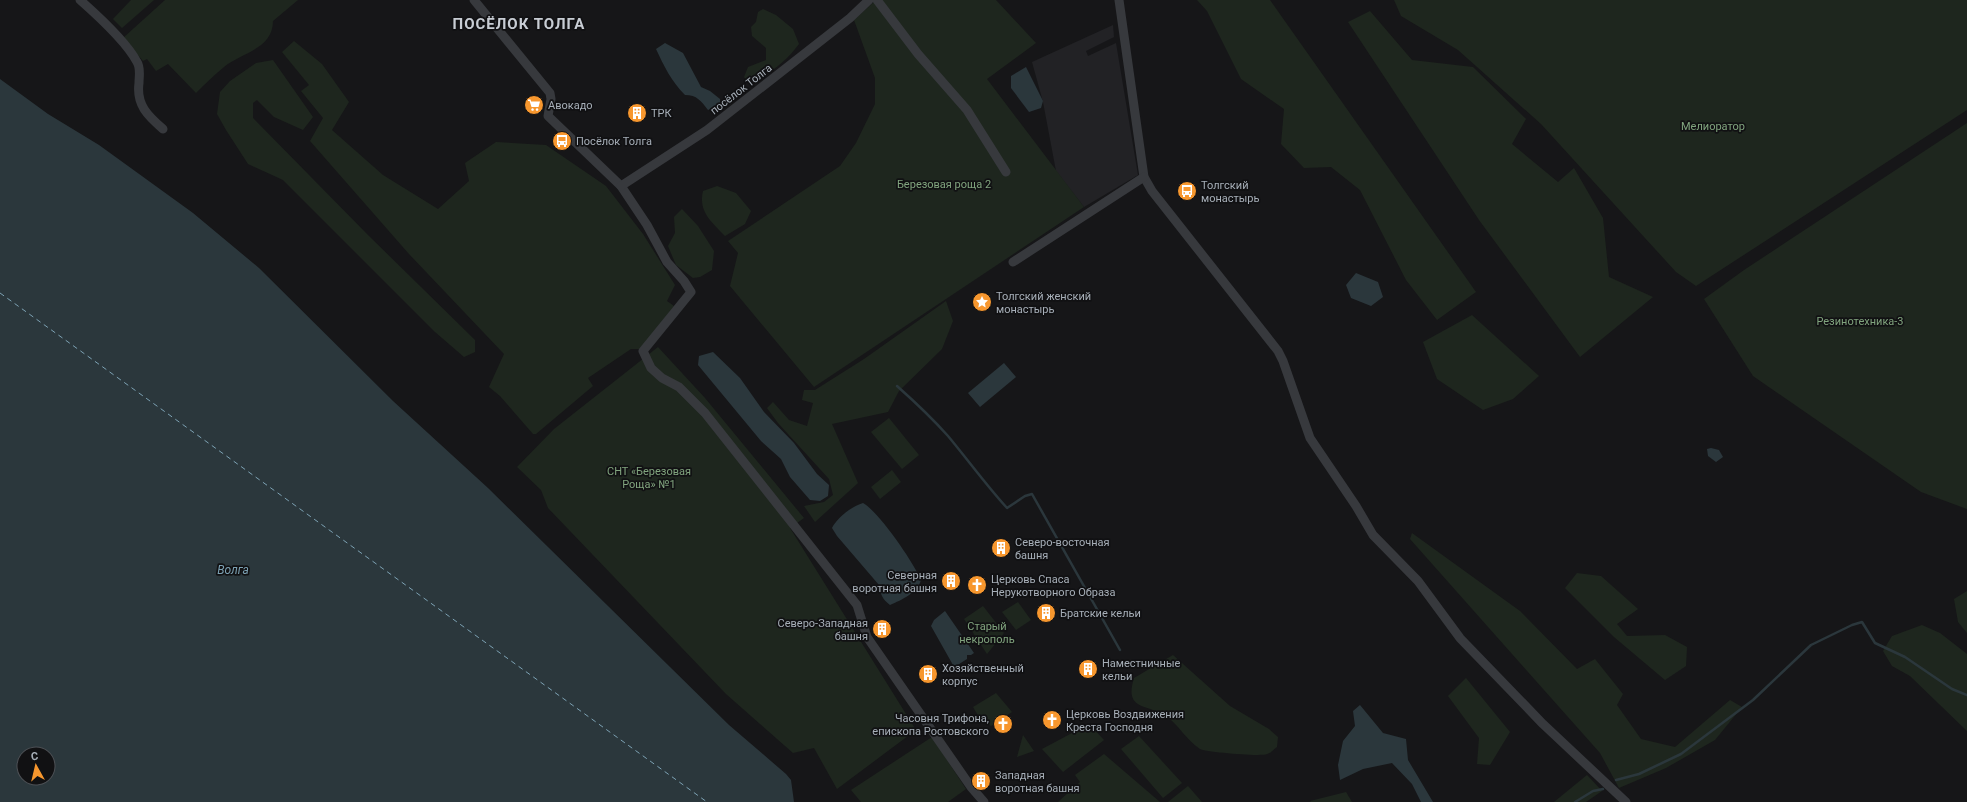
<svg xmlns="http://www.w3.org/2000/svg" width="1967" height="802" viewBox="0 0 1967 802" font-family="Roboto,sans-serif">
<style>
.built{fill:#222225}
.green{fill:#1e261e}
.water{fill:#2b373c;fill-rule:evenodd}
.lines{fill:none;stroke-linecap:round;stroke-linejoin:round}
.stream{stroke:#2b373c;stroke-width:2.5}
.ferry{stroke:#7da2b4;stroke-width:1;stroke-dasharray:5 4;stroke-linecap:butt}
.minor{stroke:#37393d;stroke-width:9}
.labels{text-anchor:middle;stroke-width:3.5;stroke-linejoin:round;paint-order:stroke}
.street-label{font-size:11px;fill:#a7afb8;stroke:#111113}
.poi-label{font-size:11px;fill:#a7afb8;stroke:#111113;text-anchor:start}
.park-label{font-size:11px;fill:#81a47e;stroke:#111113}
.water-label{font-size:12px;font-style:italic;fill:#7da2b4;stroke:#111113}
.district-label{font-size:15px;font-weight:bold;letter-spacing:1px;fill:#c8cdd4;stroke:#111113}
</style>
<rect width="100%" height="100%" fill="#161618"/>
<!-- built -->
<path class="built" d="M1113 25 1114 37 1086 51 1088 56 1116 43 1138 175 1084 207 1056 171 1043 102 1032 62Z"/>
<!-- green -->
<g class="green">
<path d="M131 0H154L122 28 113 19Z"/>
<path d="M165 0H298L273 21C273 49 241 53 224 67 214 75 205 84 196 93L168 64 156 71 147 59 143 61 123 38Z"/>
<path d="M876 0H996L1036 43 987 79 1084 207 814 387 730 286 738 253 728 241 840 166 856 143 875 104V78L854 20Z"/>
<path d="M1197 0H1270L1476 292 1437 320 1406 280 1360 190 1331 167 1304 168 1281 144 1284 109 1241 79 1207 11Z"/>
<path d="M1394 0H1967V110L1696 286 1676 272 1541 124 1458 50 1401 16Z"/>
<path d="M763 9 776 15 793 29 799 44C785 63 769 74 749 84L744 77 748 67 766 60V48L752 36 751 27 756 22 758 12Z"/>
<path d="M1370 11 1412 60 1473 67 1526 119 1512 144 1558 182 1574 168 1603 218 1609 277 1653 297 1580 357 1479 220 1348 22Z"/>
<path d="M294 41 322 64 349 102 332 130 383 175 438 209 469 181 465 163 496 142 546 145 606 186 643 234 675 285 667 301 674 306 641 349H631L588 378 593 386 536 434H533L500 396 489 387 504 354 409 254 310 141 323 118 301 91 309 85 282 52Z"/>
<path d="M273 60 313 117 303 130 274 117 257 100 253 103V118L368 235 475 340V352L464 357 435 332 283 180 248 164 226 130 217 114 220 92 230 81 256 63Z"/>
<path d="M1967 123V509L1921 492 1753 376 1704 299 1744 270Z"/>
<path d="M717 186 736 193 751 211 745 224 725 236C712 222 698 212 703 191Z"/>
<path d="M682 209 698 226 714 251 712 270 700 277 693 278 676 265 668 246 675 233 674 217Z"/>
<path d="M946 301 953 321 942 349 899 391 888 412 832 424 858 483 815 522 804 506 824 502 833 495 829 479 778 423 767 408 773 402 789 420 807 426 813 403 802 400 804 390H815L864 359Z"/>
<path d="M1472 315 1539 376 1513 399 1483 410 1437 379 1423 342Z"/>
<path d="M658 347 705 398 804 518 790 528 916 730 837 789 814 748 793 753 726 694 548 508 541 490 517 467 554 429Z"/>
<path d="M889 418 919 455 902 469 871 432Z"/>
<path d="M892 470 901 482 880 499 871 487Z"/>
<path d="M1412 533 1520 611 1577 669 1595 659 1623 694 1617 705 1641 739 1675 747 1730 700 1742 707 1715 740 1666 768 1619 788 1600 753 1410 539Z"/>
<path d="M1577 573 1601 576 1638 609 1617 624 1627 636 1665 635 1687 647 1686 666 1665 680 1614 637 1565 588Z"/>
<path d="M1967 591V633L1958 622 1954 599Z"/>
<path d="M1018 602 1031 620 1016 630 1002 612Z"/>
<path d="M983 606 1004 633 987 654 964 619Z"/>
<path d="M1922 625 1940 633 1967 654V731L1910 676 1892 666 1883 651 1892 636Z"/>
<path d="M1173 655 1230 706 1269 729 1278 737 1277 747C1274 749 1271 753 1267 754 1261 757 1206 752 1200 749 1187 741 1178 724 1165 715 1146 704 1124 710 1134 678Z"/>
<path d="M1466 678 1510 732 1490 765 1477 764 1479 738 1448 696Z"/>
<path d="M996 693 1012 712 991 726 979 717 973 707Z"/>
<path d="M1089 724 1104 740 1063 772 1042 749Z"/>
<path d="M1023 735 1034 751 1017 757Z"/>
<path d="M1139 736 1182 783 1163 798 1121 749Z"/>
<path d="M932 737 966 789 948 802H861L851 790Z"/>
<path d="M1104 754 1160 802H1058L1080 782 1075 775Z"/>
<path d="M1587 775 1602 791 1586 802H1554Z"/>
<path d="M1188 786 1202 802H1168Z"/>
<path d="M1346 792 1352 802H1311L1310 801Z"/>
</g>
<!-- water -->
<g class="water">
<path d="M665 43 683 53 701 87 710 91 720 99V106L708 110C701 101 697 95 685 95 671 81 664 66 656 49Z"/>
<path d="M1026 67 1043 101 1041 108 1029 112 1011 88V76Z"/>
<path d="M0 79 48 114 99 145 193 213 259 268 393 401 488 488 729 725 786 774 791 780 794 802H0ZM24 754H48V778H24Z"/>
<path d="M1356 273 1378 282 1383 297 1371 306 1351 298 1346 285Z"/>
<path d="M713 352 740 378 764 412 794 443 817 474 829 485 828 496 820 501 810 500 790 477 781 459 761 441 698 365 699 356Z"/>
<path d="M1004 363 1016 377 980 407 968 393Z"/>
<path d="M1711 448 1719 450 1723 457 1716 462 1708 456 1707 449Z"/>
<path d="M863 503C879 512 914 563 921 580 918 592 902 600 890 605 882 599 881 595 879 585L837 536 832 528C837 518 852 506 863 503Z"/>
<path d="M945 611 974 653 971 655H967V659L956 666 953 665 931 626 934 620Z"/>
<path d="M1360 705 1383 733 1406 739 1408 760 1433 802H1421L1412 784 1392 763 1363 769 1340 780 1338 765 1343 741 1355 726 1353 711Z"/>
</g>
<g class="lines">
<!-- stream -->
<g class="stream">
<path d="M897 386C915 402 932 418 948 436 968 460 986 485 1007 508L1025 496 1032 494 1120 650"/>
<path d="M1616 780 1639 774 1681 754 1753 700 1811 645 1852 625 1862 622 1875 643 1905 657 1952 689 1967 695"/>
<path d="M1575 802 1593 791 1603 789"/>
</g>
<!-- ferry -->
<path class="ferry" d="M0 293 707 802"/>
<!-- minor -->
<g class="minor">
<path d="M80 0C97 15 127 43 137 62 141 68 139 76 139 83 136 105 148 116 163 129"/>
<path d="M474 0 550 93 551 99 548 116 621 186 647 225 667 262 684 281 691 292 643 351 651 368 662 378 679 387 705 413 857 605 867 637 971 787 984 802"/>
<path d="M877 0 918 54 967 110 1006 172"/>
<path d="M1119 0 1144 177 1152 191 1278 351 1283 361 1310 438 1356 506 1373 535 1418 581 1460 638 1543 724 1626 802"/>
<path d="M621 186 707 130 850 18 869 0"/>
<path d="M1013 262 1144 177"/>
</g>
</g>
<!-- icons -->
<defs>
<g id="supermarket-disc" transform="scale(1)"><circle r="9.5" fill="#f7972e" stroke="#111113"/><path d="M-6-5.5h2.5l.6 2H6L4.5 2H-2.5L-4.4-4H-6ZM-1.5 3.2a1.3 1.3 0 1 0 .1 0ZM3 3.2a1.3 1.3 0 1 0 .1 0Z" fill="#fff"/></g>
<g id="building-disc" transform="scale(1)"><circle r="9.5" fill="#f7972e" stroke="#111113"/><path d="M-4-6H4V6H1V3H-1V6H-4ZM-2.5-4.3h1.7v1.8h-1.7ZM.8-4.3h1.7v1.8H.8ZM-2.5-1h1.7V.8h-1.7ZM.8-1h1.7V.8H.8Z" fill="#fff"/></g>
<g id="bus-disc" transform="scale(1)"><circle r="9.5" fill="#f7972e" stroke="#111113"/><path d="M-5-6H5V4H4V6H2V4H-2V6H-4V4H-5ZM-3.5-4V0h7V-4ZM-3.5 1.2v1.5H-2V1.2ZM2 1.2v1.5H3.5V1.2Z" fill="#fff"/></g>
<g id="sight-disc" transform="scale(1)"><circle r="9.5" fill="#f7972e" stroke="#111113"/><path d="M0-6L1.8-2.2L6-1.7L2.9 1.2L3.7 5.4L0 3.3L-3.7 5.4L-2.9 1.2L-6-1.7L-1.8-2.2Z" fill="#fff"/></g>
<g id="church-disc" transform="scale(1)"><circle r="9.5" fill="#f7972e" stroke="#111113"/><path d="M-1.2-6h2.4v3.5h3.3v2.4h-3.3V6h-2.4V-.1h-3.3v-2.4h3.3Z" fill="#fff"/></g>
</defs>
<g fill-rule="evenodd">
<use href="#supermarket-disc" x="534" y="105"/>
<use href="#building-disc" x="637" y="113"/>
<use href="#bus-disc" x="562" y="141"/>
<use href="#bus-disc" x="1187" y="191"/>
<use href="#sight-disc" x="982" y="302"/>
<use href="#building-disc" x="1001" y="548"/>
<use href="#building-disc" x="951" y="581"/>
<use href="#church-disc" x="977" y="585"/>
<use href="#building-disc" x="1046" y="613"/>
<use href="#building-disc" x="882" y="629"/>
<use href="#building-disc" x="1088" y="669"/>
<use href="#building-disc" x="928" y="674"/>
<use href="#church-disc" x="1052" y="720"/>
<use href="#church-disc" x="1003" y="724"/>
<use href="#building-disc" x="981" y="781"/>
</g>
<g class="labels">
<!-- street labels -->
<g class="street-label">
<text transform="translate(741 89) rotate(-38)" y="4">посёлок Толга</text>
</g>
<!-- poi labels -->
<g class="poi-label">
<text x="548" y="109">Авокадо</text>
<text x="651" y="117">ТРК</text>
<text x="576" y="145">Посёлок Толга</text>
<text x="1201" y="189">Толгский<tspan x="1201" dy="13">монастырь</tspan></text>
<text x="996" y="300">Толгский женский<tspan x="996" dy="13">монастырь</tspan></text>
<text x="1015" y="546">Северо-восточная<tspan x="1015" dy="13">башня</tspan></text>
<text x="937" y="579" text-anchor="end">Северная<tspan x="937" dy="13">воротная башня</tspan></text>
<text x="991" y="583">Церковь Спаса<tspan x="991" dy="13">Нерукотворного Образа</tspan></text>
<text x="1060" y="617">Братские кельи</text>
<text x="868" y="627" text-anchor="end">Северо-Западная<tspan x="868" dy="13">башня</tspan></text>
<text x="1102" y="667">Наместничные<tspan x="1102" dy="13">кельи</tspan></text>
<text x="942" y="672">Хозяйственный<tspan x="942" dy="13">корпус</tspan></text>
<text x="1066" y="718">Церковь Воздвижения<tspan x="1066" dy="13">Креста Господня</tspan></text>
<text x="989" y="722" text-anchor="end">Часовня Трифона,<tspan x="989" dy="13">епископа Ростовского</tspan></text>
<text x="995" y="779">Западная<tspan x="995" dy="13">воротная башня</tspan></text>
</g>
<!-- park labels -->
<g class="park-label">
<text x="1713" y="130">Мелиоратор</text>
<text x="944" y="188">Березовая роща 2</text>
<text x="1860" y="325">Резинотехника-3</text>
<text x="649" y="475">СНТ «Березовая<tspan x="649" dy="13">Роща» №1</tspan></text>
<text x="987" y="630">Старый<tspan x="987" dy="13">некрополь</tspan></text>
</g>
<!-- water labels -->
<g class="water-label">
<text x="233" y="574">Волга</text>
</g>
<!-- district labels -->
<g class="district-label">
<text x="519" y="29">ПОСЁЛОК ТОЛГА</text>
</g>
</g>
<!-- north arrow -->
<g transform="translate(36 766) rotate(352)"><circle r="19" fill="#111113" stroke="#4d5055"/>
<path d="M0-3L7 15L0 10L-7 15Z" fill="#f7972e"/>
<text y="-6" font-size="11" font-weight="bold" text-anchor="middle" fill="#a7afb8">С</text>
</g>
</svg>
